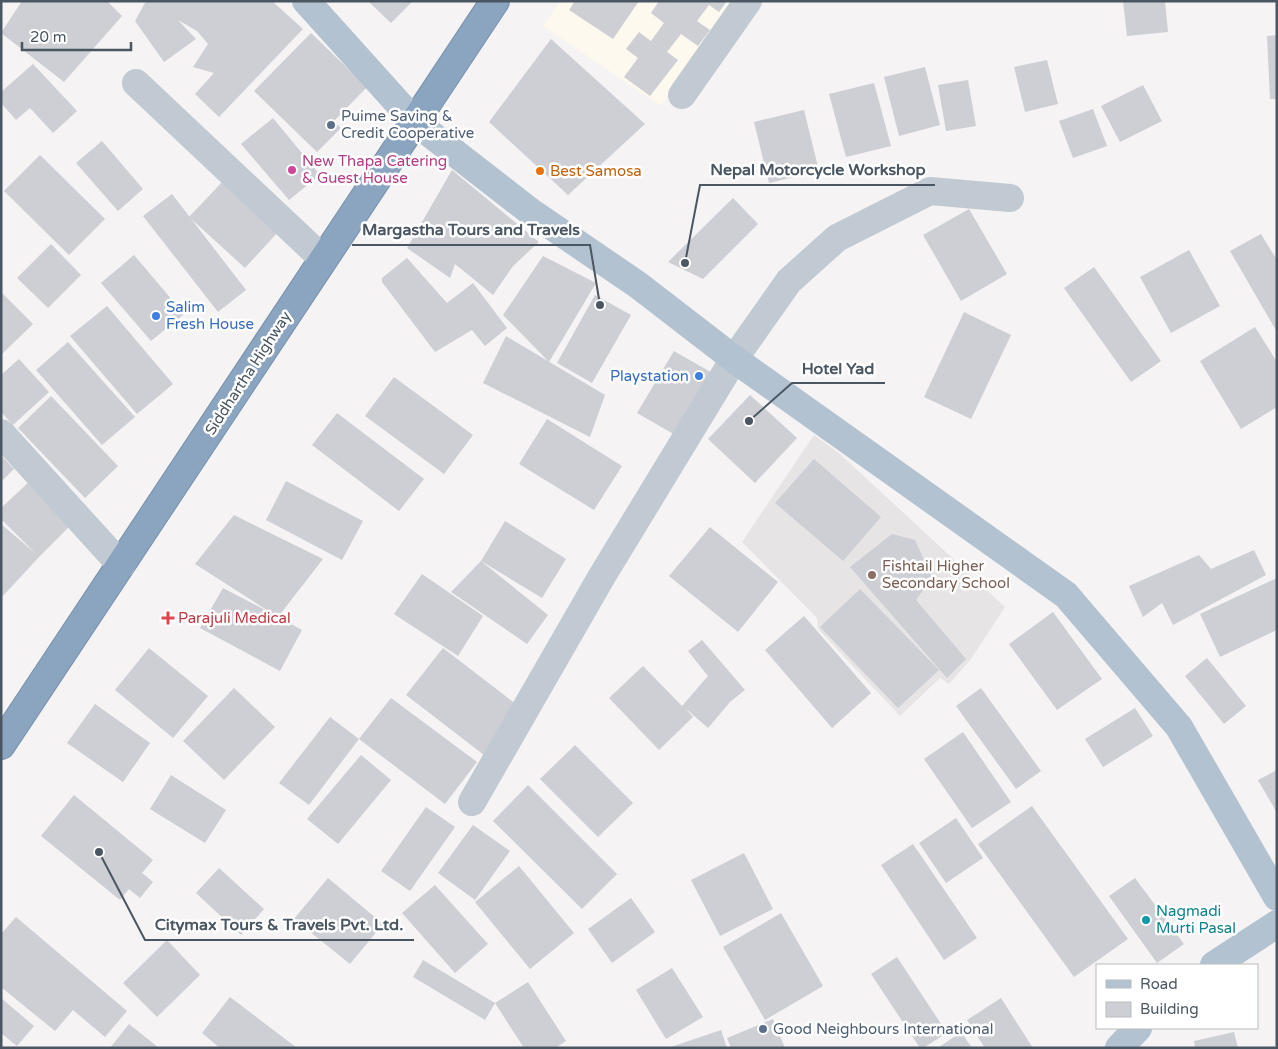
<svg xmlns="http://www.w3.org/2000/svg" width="1278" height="1049" viewBox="0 0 1278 1049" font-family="'Varela Round',sans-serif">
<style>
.commercial{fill:#fdf9ef}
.education{fill:#e6e4e5}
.building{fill:#cdcfd5}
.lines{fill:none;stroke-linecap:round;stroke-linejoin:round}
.highway-casing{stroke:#7690ad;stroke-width:30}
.minor{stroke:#c1cad2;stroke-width:28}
.major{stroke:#b3c2d1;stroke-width:28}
.highway{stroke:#8ba5c1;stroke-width:28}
.service-dot{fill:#5c6f8a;stroke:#fff;stroke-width:2}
.hotel-dot{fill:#d1479c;stroke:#fff;stroke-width:2}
.food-dot{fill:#e8710a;stroke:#fff;stroke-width:2}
.shop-dot{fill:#3f7fe0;stroke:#fff;stroke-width:2}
.education-dot{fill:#8d6e63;stroke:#fff;stroke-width:2}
.health-dot{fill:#e0444e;stroke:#fff;stroke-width:2}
.culture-dot{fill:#0f9aa8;stroke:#fff;stroke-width:2}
.labels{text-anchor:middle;stroke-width:5;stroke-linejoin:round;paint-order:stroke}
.service-label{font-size:15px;fill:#4e5e75;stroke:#fff;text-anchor:start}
.hotel-label{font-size:15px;fill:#b23c85;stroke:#fff;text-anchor:start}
.food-label{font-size:15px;fill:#c56008;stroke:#fff;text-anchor:start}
.shop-label{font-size:15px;fill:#366cbe;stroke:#fff;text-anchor:start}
.street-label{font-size:15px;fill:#4a5661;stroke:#fff}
.education-label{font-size:15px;fill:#785e54;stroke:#fff;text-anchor:start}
.health-label{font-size:15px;fill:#be3a42;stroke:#fff;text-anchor:start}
.culture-label{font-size:15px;fill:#0d838f;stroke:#fff;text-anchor:start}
.leader{fill:none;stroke:#4a5661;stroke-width:2}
.callout-dot{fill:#4a5661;stroke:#fff;stroke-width:2}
.callout-label{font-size:16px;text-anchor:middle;font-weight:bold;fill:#4a5661;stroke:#fff;stroke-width:5;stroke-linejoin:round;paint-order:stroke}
</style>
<rect width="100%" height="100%" fill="#f5f3f3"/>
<!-- commercial -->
<path class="commercial" d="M560 1H734L661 106 543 26Z"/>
<!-- education -->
<path class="education" d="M814 435 840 454 1005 607 971 659 949 684 940 678 900 716 818 629 817 618 742 542Z"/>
<!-- building -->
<g class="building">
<path d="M22 1H107L122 16 64 82 1 33Z"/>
<path d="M146 1H272L303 29 219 117 195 94 214 73 193 67 208 44 197 31 178 20 196 39 164 62 135 21Z"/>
<path d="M368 1H413L391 23Z"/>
<path d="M575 1H639L613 39 569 10Z"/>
<path d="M659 1H672L675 3 676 1H727L719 12 709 5 697 21 710 30 698 46 681 34 667 52 678 60 650 96 624 77 638 58 626 49 639 32 651 41 664 23 651 13Z"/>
<path d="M1123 1H1165L1168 32 1127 36Z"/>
<path d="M311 33 367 87 334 121 341 128 317 152 254 91Z"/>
<path d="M1277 35V99H1270L1267 36Z"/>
<path d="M551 39 645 124 568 195 489 122Z"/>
<path d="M1047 60 1058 104 1025 112 1014 67Z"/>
<path d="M33 64 77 111 53 133 30 108 16 120 1 103V92Z"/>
<path d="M925 67 940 125 899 136 884 77Z"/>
<path d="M968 80 976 126 946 131 938 85Z"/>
<path d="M874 83 891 146 846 157 829 94Z"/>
<path d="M1143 85 1162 121 1120 142 1101 106Z"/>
<path d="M1093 109 1107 146 1073 158 1059 121Z"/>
<path d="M804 110 819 171 769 183 754 122Z"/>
<path d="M273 118 320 175 289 200 241 144Z"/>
<path d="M102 141 143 189 118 211 76 163Z"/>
<path d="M40 155 105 219 69 255 4 191Z"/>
<path d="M452 170 539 242 513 266 493 295 455 264 450 278 407 248Z"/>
<path d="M224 180 279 231 245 268 189 217Z"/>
<path d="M172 194 246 290 218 312 143 216Z"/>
<path d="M733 198 758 224 703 279 668 262Z"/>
<path d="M969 209 1007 274 961 301 923 235Z"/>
<path d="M1261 234 1277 260V332L1230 251Z"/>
<path d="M51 244 81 275 48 308 17 278Z"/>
<path d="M1189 250 1220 306 1171 333 1140 277Z"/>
<path d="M134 255 184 314 151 341 101 283Z"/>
<path d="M543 256 596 283 549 362 503 315Z"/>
<path d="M407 258 447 303 473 283 507 328 485 346 472 330 435 352 382 282V278Z"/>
<path d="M1094 267 1161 361 1131 382 1064 288Z"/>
<path d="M1 292 33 324 1 355Z"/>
<path d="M595 295 631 315 592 383 557 363Z"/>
<path d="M107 306 173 384 137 414 70 336Z"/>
<path d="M964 312 1011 335 971 419 924 397Z"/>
<path d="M1255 327 1277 362V407L1241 429 1200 361Z"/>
<path d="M506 336 605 395 590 437 483 383Z"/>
<path d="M68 342 135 417 102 445 36 370Z"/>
<path d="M674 351 714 374 677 436 637 413Z"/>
<path d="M19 359 49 392 13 425 1 412V375Z"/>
<path d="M394 377 473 435 444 474 365 416Z"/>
<path d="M750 395 797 438 755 483 708 439Z"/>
<path d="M51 396 118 466 85 498 18 428Z"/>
<path d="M337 413 424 479 399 511 312 445Z"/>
<path d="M547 419 622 466 594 510 519 464Z"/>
<path d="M1 455 14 469 1 482Z"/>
<path d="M814 459 881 517 843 561 775 503Z"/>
<path d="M30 481 72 524 39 557 1 598V524L35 553 1 519V508Z"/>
<path d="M286 481 363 521 342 560 266 520Z"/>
<path d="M234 515 323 559 278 617 302 630 280 671 200 628 223 588 273 614 195 564Z"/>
<path d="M505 521 566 559 542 598 481 561 548 615 527 644 451 592 481 561Z"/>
<path d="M710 527 778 582 738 632 669 576Z"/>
<path d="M892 534 915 540 932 578 916 600 966 659 947 678 850 567Z"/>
<path d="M1254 550 1266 575 1173 625 1162 603 1143 617 1129 586 1199 555 1211 569Z"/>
<path d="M422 574 483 616 458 656 394 614Z"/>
<path d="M1277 578V630L1220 657 1200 614Z"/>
<path d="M860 589 939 670 898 708 820 627Z"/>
<path d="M1053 612 1102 679 1057 710 1009 644Z"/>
<path d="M804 616 871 693 832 728 765 650Z"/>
<path d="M702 640 745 690 730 702 708 728 685 708 693 717 659 750 609 698 643 666 682 706 708 676 688 651Z"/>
<path d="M149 648 208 696 173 738 115 690Z"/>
<path d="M443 648 521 708 484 755 406 695Z"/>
<path d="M1207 658 1246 706 1224 724 1185 676Z"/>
<path d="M234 688 275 727 224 780 183 741Z"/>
<path d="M981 688 1041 771 1016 789 956 706Z"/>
<path d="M391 698 477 762 445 804 359 739Z"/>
<path d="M95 704 150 743 123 782 67 743Z"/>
<path d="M1135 708 1153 736 1103 767 1085 739Z"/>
<path d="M330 717 359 739 309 805 279 783Z"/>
<path d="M963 732 1011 802 972 828 924 759Z"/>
<path d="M575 745 633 803 598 837 540 779Z"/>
<path d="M361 755 391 780 338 844 307 819Z"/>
<path d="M1277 770V813L1258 780Z"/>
<path d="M171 775 226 810 205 843 150 809Z"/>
<path d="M528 785 617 874 582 909 493 821Z"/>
<path d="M74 795 153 860 142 873 153 882 140 898 129 889 120 900 41 836Z"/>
<path d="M1032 806 1128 939 1074 977 978 844Z"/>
<path d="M426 807 455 827 410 891 381 871Z"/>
<path d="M956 818 983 858 946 883 919 843Z"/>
<path d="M473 825 510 851 475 900 438 873Z"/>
<path d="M913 844 977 938 944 960 881 865Z"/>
<path d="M744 853 773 909 720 936 691 880Z"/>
<path d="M519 866 574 933 530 969 475 902Z"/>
<path d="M219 868 264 909 241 935 196 893Z"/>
<path d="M328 878 383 924 350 964 294 919Z"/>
<path d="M1135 878 1184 944 1157 963 1109 896Z"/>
<path d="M435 885 488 944 455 973 402 913Z"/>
<path d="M631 898 655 932 612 963 588 929Z"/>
<path d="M781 913 823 986 765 1020 723 947Z"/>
<path d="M16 917 127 1011 105 1037 73 1010 55 1031 1 987V934Z"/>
<path d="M167 940 200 975 157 1017 123 983Z"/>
<path d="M897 957 947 1033 923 1048H920L871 974Z"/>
<path d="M423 960 495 1003 528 982 566 1041 555 1048H524L495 1003 485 1020 413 977Z"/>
<path d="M672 968 703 1017 666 1039 636 990Z"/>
<path d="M230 997 297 1048H220L202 1033Z"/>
<path d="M1 998 34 1026 17 1046 1 1033Z"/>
<path d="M1001 998 1033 1048H985L967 1020Z"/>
<path d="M773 1019 785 1048H731L727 1038Z"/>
<path d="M129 1024 159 1048H110Z"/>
<path d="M721 1030 727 1048H671V1047Z"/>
<path d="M961 1032 972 1048H938Z"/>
<path d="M1234 1032 1238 1048H1195L1194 1041Z"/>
</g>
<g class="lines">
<!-- highway casing -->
<g class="highway-casing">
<path id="highway" d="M1 745 495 1"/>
</g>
<!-- minor -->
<g class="minor">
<path d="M136 83 323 259"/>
<path d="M682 95 748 1"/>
<path d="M1 433 121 565"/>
<path d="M472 802 602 576 734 359 789 281 837 238 930 191 1010 198"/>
</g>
<!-- major -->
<g class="major">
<path d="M306 1 415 122 531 212 638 285 734 359 1066 595 1179 727 1277 897"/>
<path d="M1214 965 1277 924"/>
<path d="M1119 1048 1138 1028"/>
</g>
<!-- highway -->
<use href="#highway" class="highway"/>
</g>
<!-- markers -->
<g class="service-dot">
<circle cx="331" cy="125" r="5"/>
<circle cx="763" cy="1029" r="5"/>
</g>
<circle class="hotel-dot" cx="292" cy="170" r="5"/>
<circle class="food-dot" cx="540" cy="171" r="5"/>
<g class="shop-dot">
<circle cx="156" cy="316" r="5"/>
<circle cx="699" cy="376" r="5"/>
</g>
<circle class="education-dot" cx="872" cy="575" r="5"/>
<path class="health-dot" d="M165.5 610.5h5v5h5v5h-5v5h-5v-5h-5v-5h5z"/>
<circle class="culture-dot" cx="1146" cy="920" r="5"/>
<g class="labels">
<!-- service labels -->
<g class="service-label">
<text x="341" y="121">Puime Saving &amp;<tspan x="341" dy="17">Credit Cooperative</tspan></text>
<text x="773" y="1034">Good Neighbours International</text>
</g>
<!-- hotel labels -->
<g class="hotel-label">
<text x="302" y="166">New Thapa Catering<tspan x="302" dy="17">&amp; Guest House</tspan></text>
</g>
<!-- food labels -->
<g class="food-label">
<text x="550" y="176">Best Samosa</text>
</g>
<!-- shop labels -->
<g class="shop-label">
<text x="166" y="312">Salim<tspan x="166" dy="17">Fresh House</tspan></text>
<text x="689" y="381" text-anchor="end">Playstation</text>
</g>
<!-- street labels -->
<g class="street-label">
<text transform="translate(248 373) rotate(-57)" y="5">Siddhartha Highway</text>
</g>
<!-- education labels -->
<g class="education-label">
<text x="882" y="571">Fishtail Higher<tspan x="882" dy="17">Secondary School</tspan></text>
</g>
<!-- health labels -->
<g class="health-label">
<text x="178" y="623">Parajuli Medical</text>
</g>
<!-- culture labels -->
<g class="culture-label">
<text x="1156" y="916">Nagmadi<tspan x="1156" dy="17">Murti Pasal</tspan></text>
</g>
</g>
<!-- callouts -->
<path class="leader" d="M685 263L700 185H935M600 305L590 245H352M749 421L792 383H885M99 852L145 940H414"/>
<g class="callout-dot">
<circle cx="685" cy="263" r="5"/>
<circle cx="600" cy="305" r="5"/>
<circle cx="749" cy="421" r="5"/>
<circle cx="99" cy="852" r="5"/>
</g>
<g class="callout-label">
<text x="818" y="175">Nepal Motorcycle Workshop</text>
<text x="471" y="235">Margastha Tours and Travels</text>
<text x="838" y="374">Hotel Yad</text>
<text x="279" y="930">Citymax Tours &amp; Travels Pvt. Ltd.</text>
</g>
<!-- border -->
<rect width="1278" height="1049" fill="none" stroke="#4a5661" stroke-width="5"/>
<!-- legend -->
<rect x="1096" y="964" width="162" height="65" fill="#ffffff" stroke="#b7bbc0"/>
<rect x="1106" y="980" width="25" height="8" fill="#b3c2d1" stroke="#b7bbc0"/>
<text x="1140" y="989" font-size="15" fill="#4a5661">Road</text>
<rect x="1106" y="1002" width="25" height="15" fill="#cdcfd5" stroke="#b7bbc0"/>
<text x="1140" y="1014" font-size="15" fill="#4a5661">Building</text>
<!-- scale -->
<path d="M22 42v8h109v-8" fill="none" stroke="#4a5661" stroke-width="2.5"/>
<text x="30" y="42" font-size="15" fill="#4a5661" stroke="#ffffff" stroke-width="4" paint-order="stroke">20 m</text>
</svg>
